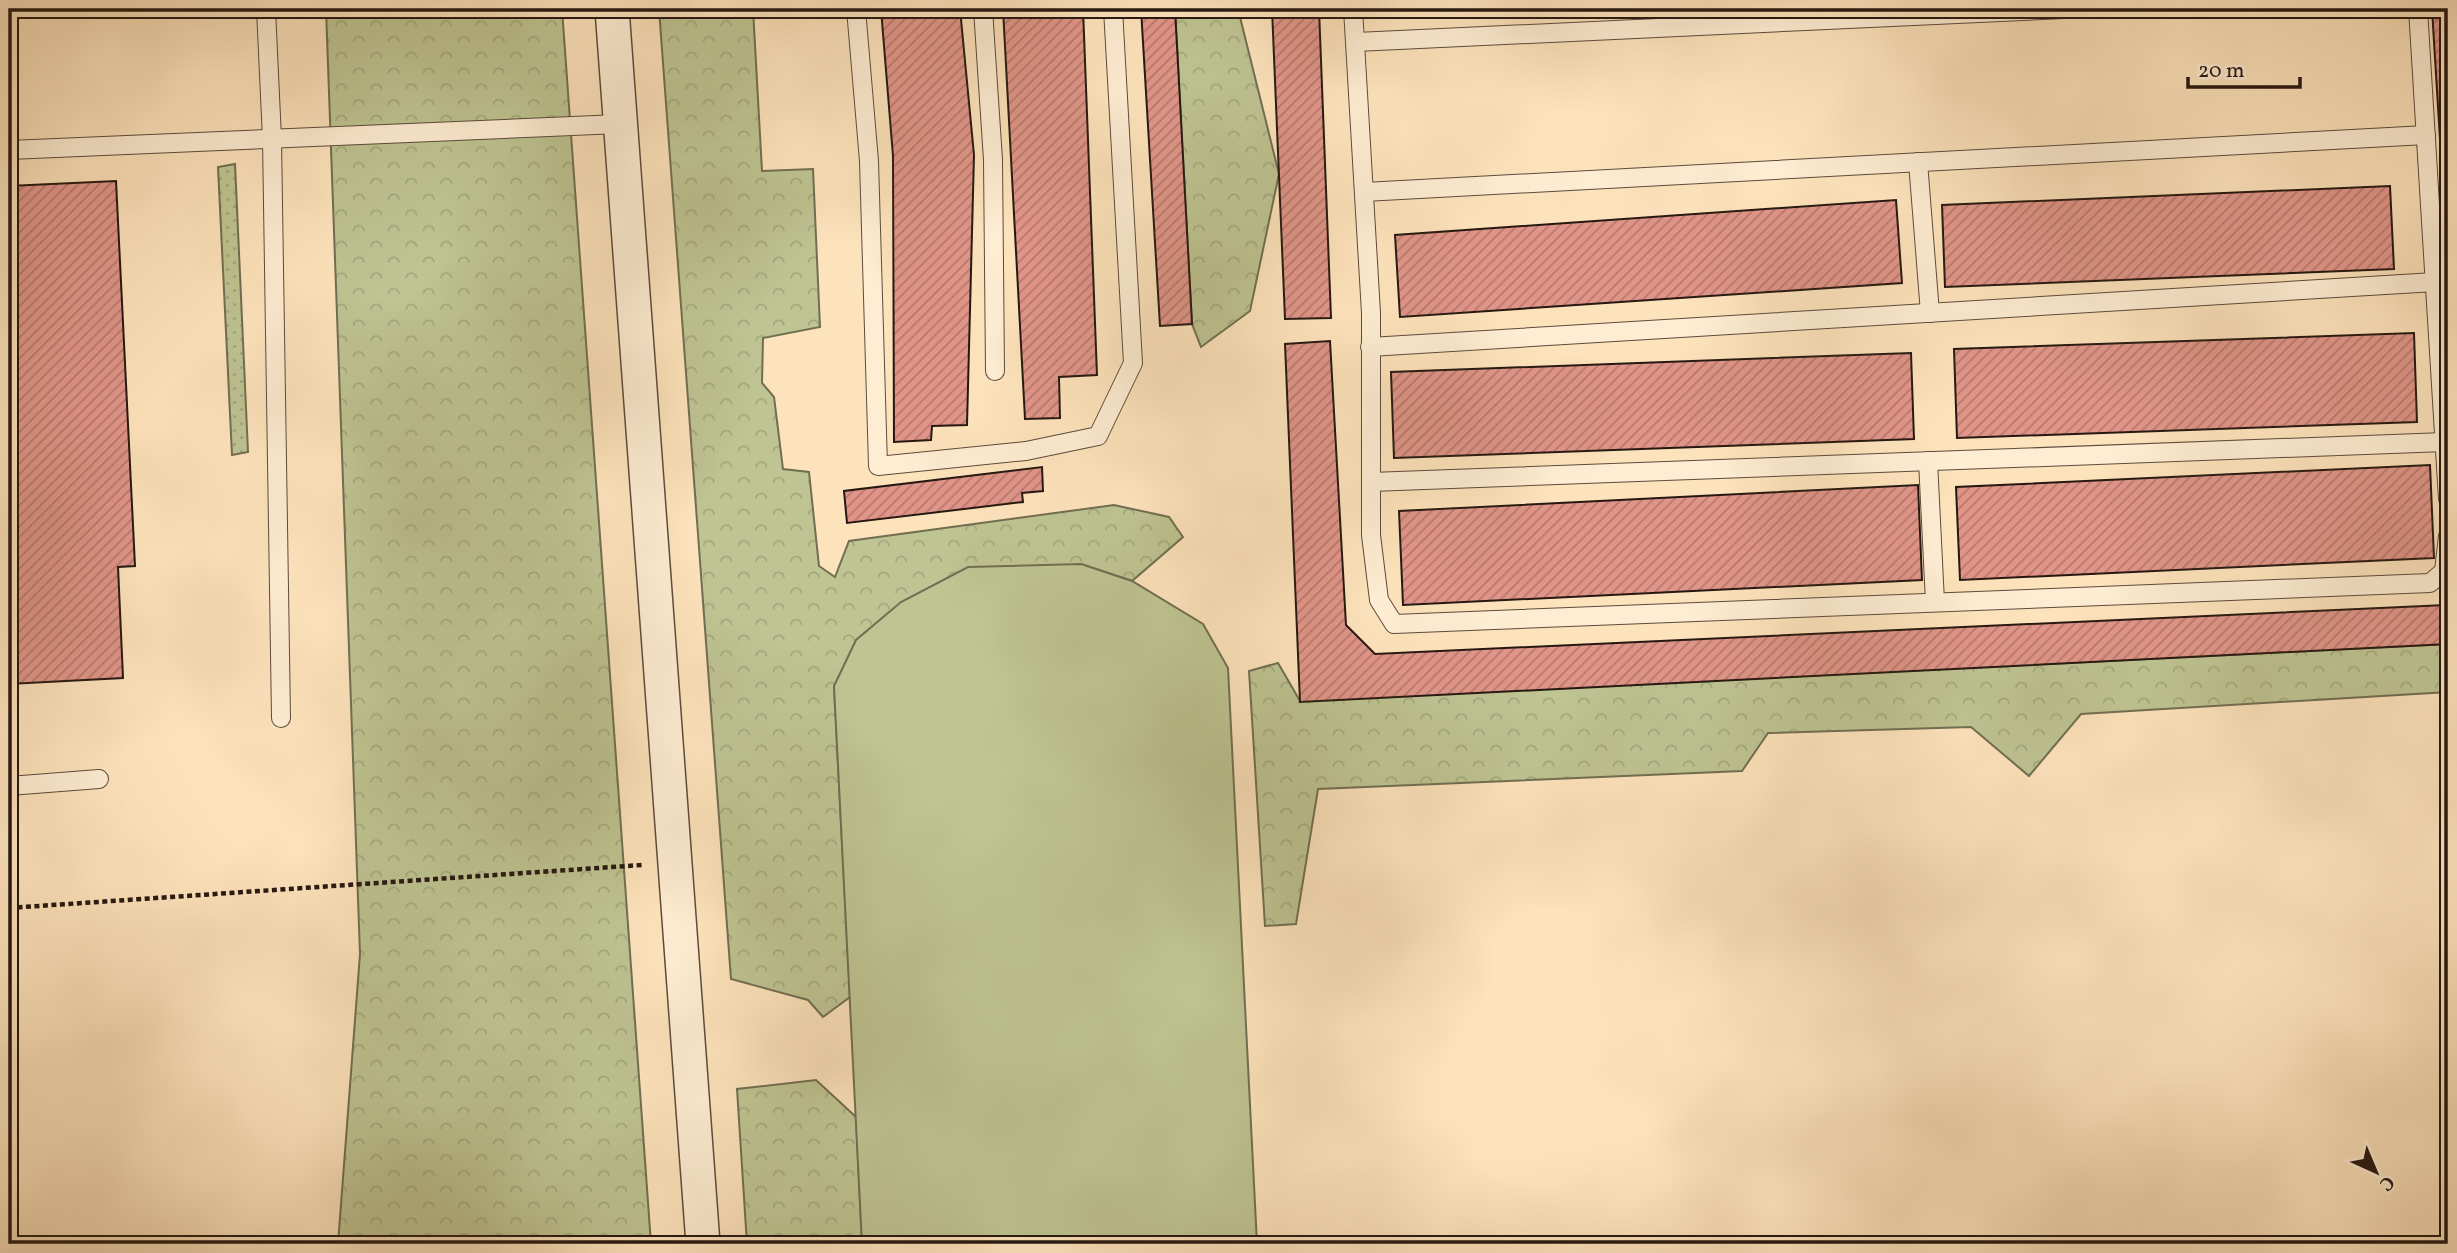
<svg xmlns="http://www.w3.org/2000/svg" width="2457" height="1253" viewBox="0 0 2457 1253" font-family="Vollkorn,serif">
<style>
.grass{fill:url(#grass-dots);stroke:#726e52;stroke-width:2}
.forest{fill:url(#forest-crowns);stroke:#726e52;stroke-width:2}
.garden{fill:#bec492;stroke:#726e52;stroke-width:2}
.building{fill:url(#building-hatch);stroke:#261811;stroke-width:2}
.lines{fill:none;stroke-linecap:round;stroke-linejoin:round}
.lane-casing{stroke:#5c4b3c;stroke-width:20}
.street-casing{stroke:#5c4b3c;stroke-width:36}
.path{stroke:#261811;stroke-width:4.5;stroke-dasharray:5 3.5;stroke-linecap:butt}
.lane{stroke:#feedd3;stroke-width:18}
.street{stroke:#feedd3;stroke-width:33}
</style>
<defs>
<pattern id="grass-dots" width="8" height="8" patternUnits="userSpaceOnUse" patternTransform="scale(1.75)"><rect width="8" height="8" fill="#bec492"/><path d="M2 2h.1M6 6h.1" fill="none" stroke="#a3a87d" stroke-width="1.8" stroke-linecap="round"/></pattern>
<pattern id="forest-crowns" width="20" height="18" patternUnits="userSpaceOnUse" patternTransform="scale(1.75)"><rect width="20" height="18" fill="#bec492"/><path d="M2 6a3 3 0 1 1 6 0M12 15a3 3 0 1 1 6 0" fill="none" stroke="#a3a87d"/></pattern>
<pattern id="building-hatch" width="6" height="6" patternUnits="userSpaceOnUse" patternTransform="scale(1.75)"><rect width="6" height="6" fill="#e19589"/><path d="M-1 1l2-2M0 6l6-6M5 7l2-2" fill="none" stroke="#b6796f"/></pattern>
</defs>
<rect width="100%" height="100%" fill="#fde3bc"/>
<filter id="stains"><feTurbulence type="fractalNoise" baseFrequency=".00286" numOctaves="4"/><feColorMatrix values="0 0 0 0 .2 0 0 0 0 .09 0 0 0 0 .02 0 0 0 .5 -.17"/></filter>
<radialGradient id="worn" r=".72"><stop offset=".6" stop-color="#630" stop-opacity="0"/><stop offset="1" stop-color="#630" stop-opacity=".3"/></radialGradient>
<!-- grass -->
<path class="grass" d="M235 164 248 452 232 455 218 167Z"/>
<!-- forest -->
<g class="forest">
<path d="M326 9H562L651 1244H338L360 954Z"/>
<path d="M659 9H753L762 171 813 169 820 327 763 338 762 383 774 397 783 469 809 472 819 566 835 577 849 541 1114 505 1169 517 1183 537 1132 581 1081 564 834 686 850 997 823 1017 808 1000 731 979Z"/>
<path d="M1175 9H1238L1279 174 1250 311 1201 347 1192 324Z"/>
<path d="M2448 644V692L2081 714 2029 776 1971 727 1768 733 1742 771 1318 789 1296 924 1265 926 1249 671 1278 663 1300 701Z"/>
<path d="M816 1080 856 1117 862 1244H747L737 1089Z"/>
</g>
<!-- garden -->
<path class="garden" d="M1081 564 1132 581 1203 624 1228 668 1257 1244H862L834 686 856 640 901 602 968 567Z"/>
<!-- building -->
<g class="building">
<path d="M881 9H960L974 155 967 425 932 426 931 440 894 442 893 156Z"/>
<path d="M1003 9H1083L1097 375 1059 377 1060 418 1025 419Z"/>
<path d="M1141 9H1175L1192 324 1160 326Z"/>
<path d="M1272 9H1319L1331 318 1285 319Z"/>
<path d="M1483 9H1569L1484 13Z"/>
<path d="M2432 9H2448V269Z"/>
<path d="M116 181 135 566 118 567 123 678 9 684V186Z"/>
<path d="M2390 186 2394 269 1945 287 1942 205Z"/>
<path d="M1896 200 1902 283 1400 317 1395 235Z"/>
<path d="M2414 333 2417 422 1957 438 1954 349Z"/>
<path d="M1330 341 1346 625 1375 654 2446 605 2448 602V644L1300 702 1285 344Z"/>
<path d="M1911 353 1914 439 1394 458 1391 372Z"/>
<path d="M2430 465 2434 558 1960 580 1956 487Z"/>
<path d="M1042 467 1043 491 1022 493 1023 502 847 523 844 491Z"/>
<path d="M1918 485 1922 580 1403 605 1399 511Z"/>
</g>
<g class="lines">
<!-- lane casing -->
<g class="lane-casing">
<g id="lane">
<path d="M266 9 272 139 281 718"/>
<path d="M856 9 869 161 878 466 1026 451 1098 436 1133 363 1113 9"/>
<path d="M983 9 993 160 995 371"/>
<path d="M1353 9 1371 313V535L1379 600 1394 624 2430 583 2444 571 2448 536"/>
<path d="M2418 9 2448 499"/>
<path d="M1356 42 2064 9"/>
<path d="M9 150 619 124"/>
<path d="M1918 162 1930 313"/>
<path d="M1364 192 2426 135"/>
<path d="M1370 347 2435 282"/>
<path d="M1928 461 1935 602"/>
<path d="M1371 482 2445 442"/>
<path d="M9 786 99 779"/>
</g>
</g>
<!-- street casing -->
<g class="street-casing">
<path id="street" d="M612 9 703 1244"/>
</g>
<!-- path -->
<path class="path" d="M9 908 642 865"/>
<!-- lane -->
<use href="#lane" class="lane"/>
<!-- street -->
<use href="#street" class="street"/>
</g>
<!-- margin -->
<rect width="2457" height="1253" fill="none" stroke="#fde3bc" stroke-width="35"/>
<rect x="10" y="10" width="2436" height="1232" fill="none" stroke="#261811" stroke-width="3.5"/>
<rect x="18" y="18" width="2422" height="1218" fill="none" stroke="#261811" stroke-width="2"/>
<!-- north arrow -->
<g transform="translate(2376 1172) rotate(136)" stroke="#feedd3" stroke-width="5" paint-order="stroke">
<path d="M0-5L12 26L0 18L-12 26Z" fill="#261811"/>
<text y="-10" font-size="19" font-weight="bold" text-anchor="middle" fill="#261811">С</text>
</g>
<!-- scale -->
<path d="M2188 77v10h112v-10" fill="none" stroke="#261811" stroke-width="3.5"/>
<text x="2198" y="77" font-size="21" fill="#261811" stroke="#feedd3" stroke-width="5" paint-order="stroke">20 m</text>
<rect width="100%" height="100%" filter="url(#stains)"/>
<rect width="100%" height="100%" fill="url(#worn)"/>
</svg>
